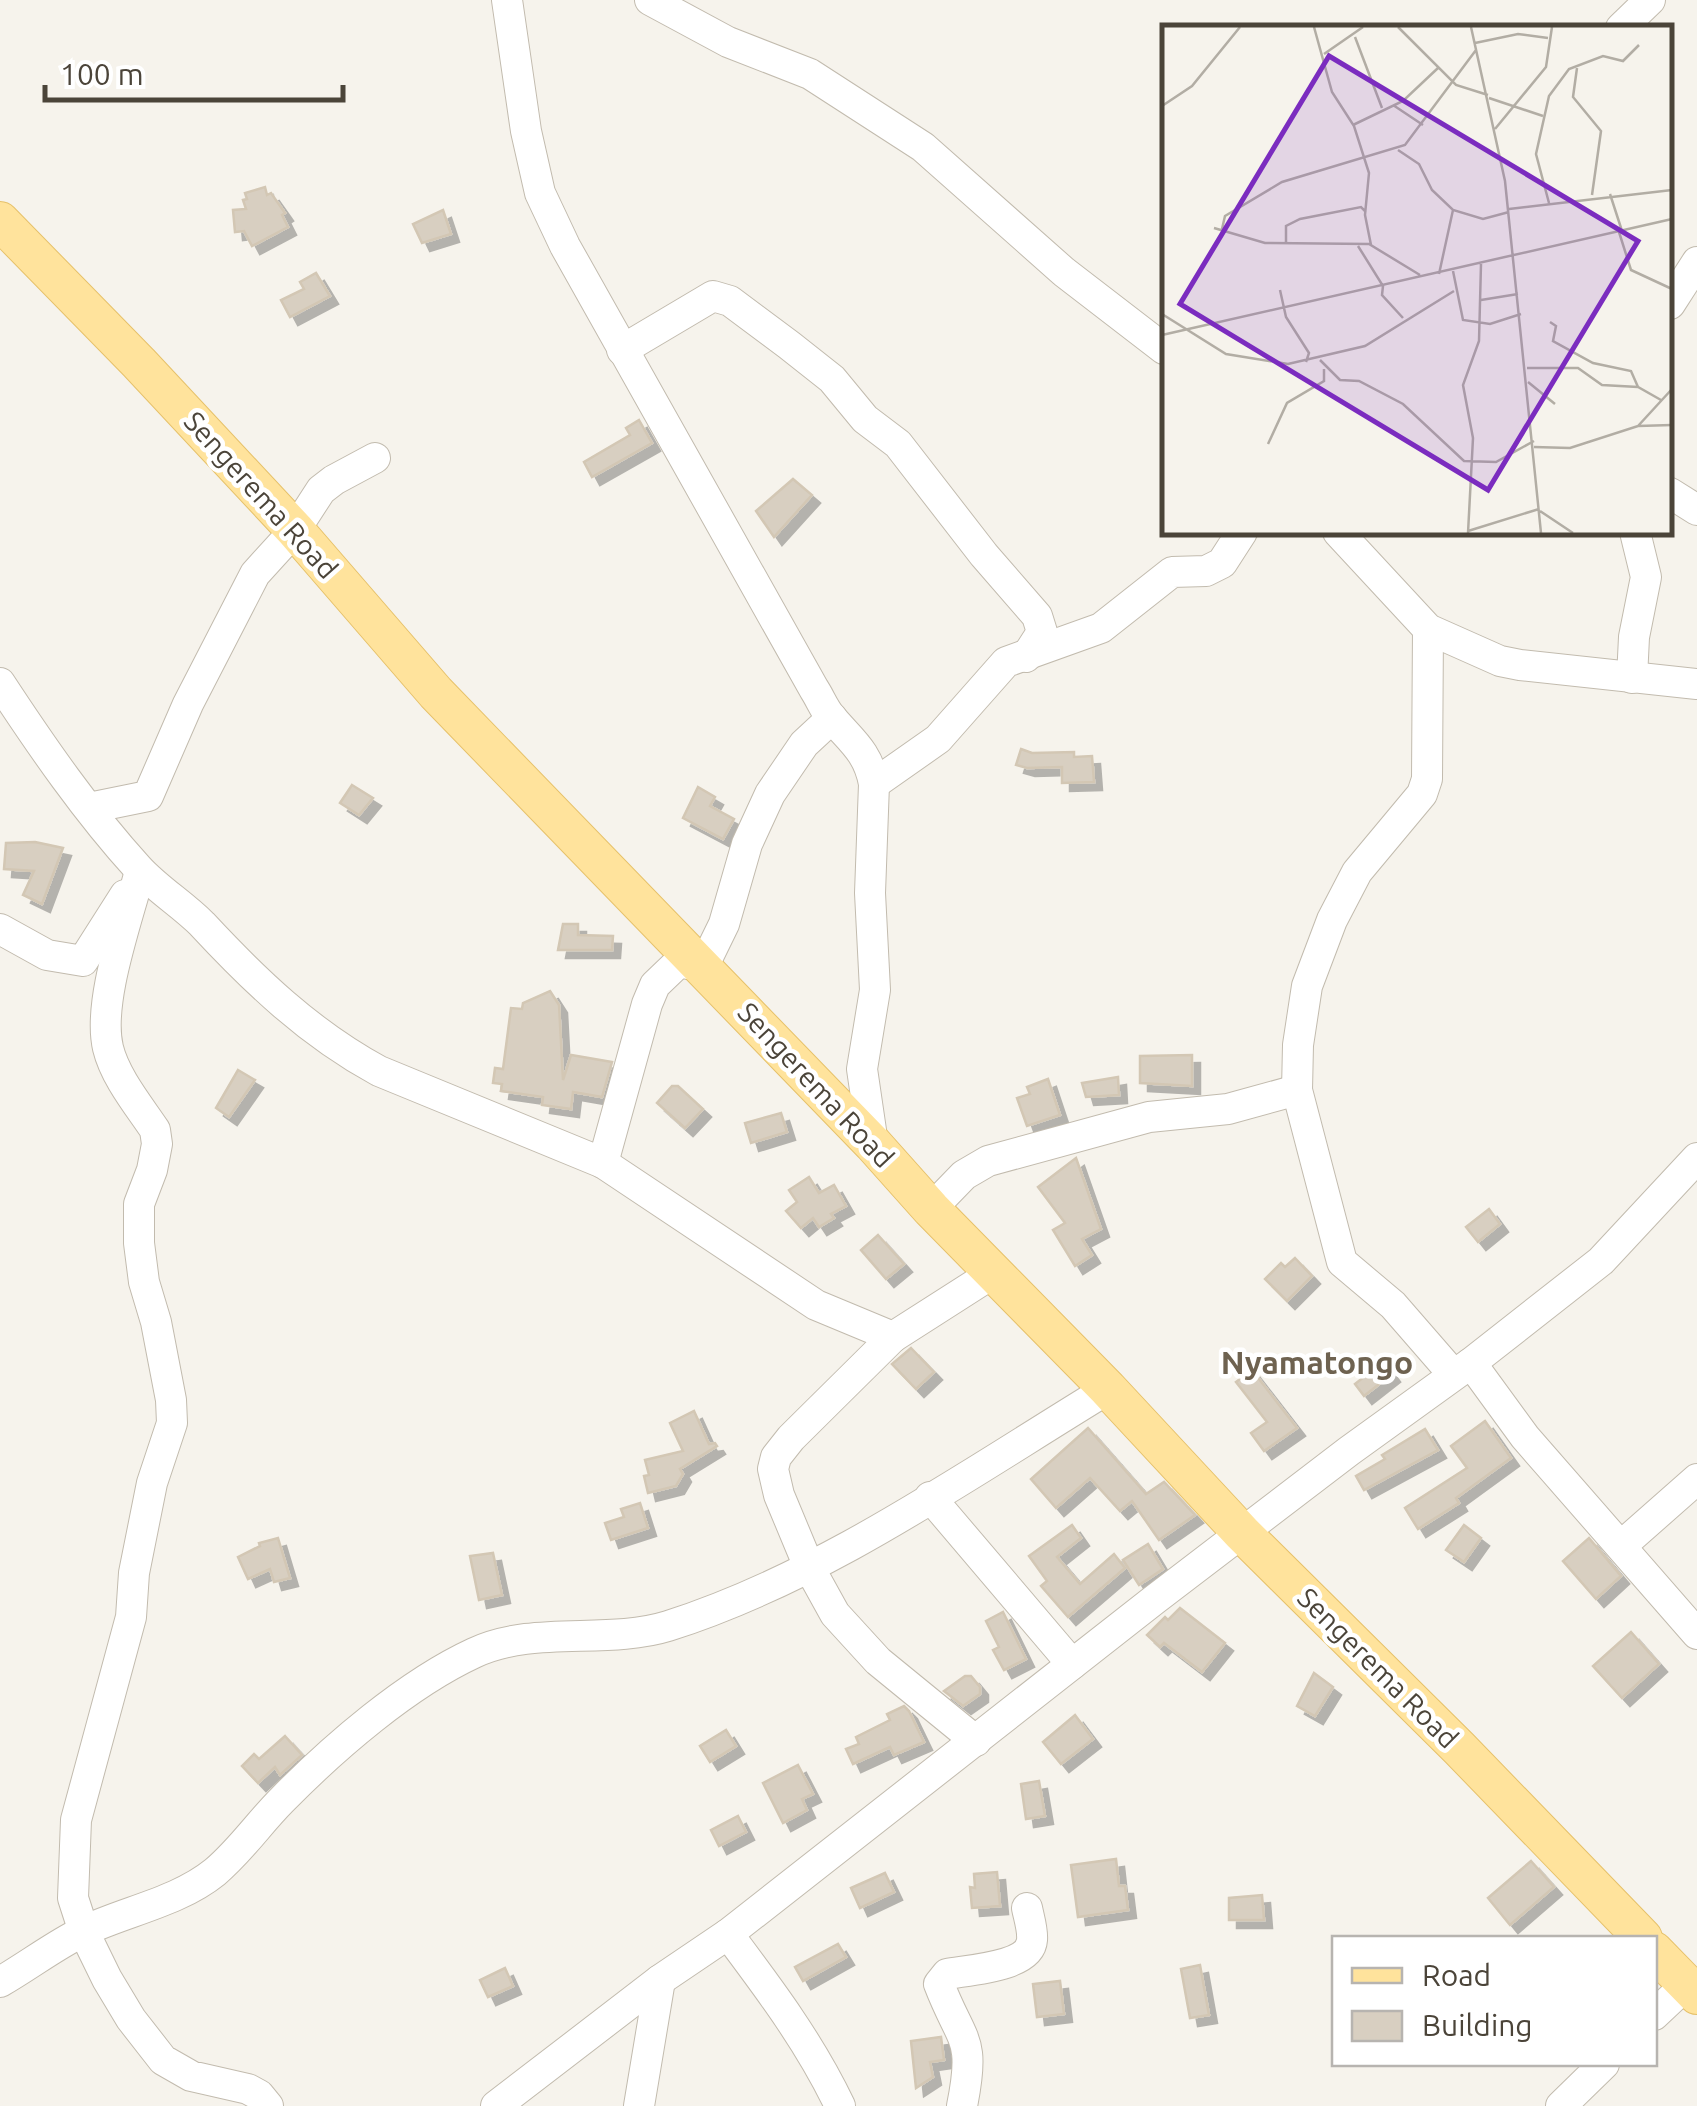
<svg xmlns="http://www.w3.org/2000/svg" width="1697" height="2106" viewBox="0 0 1697 2106" font-family="Ubuntu,sans-serif">
<style>
.building{fill:#d8cfc1;stroke:#d3c7b4;stroke-width:2.5;filter:url(#shadow)}
.lines{fill:none;stroke-linecap:round;stroke-linejoin:round}
.minor-casing{stroke:#c2bbae;stroke-width:32}
.major-casing{stroke:#e6c16a;stroke-width:40}
.minor{stroke:#fff;stroke-width:30}
.major{stroke:#ffe39c;stroke-width:38}
.labels{text-anchor:middle;stroke-width:9;stroke-linejoin:round;paint-order:stroke}
.street-label{font-size:28px;fill:#4b4439;stroke:#fff}
.quarter-label{font-size:32px;font-weight:bold;fill:#6e6250;stroke:#fff}
.inset-road{fill:none;stroke:#b2ada4;stroke-width:2.5}
.view{fill:#7b2cbf;fill-opacity:0.15;stroke:#7b2cbf;stroke-width:5}
.inset-edge{fill:none;stroke:#4b4439;stroke-width:5}
</style>
<defs>
<filter id="shadow"><feDropShadow dx="8" dy="8" stdDeviation="0" flood-color="#0004"/></filter>
</defs>
<rect width="100%" height="100%" fill="#f6f3ec"/>
<!-- building -->
<g class="building">
<path d="M265 187 267 195 271 193 285 213 282 215 288 227 252 246 244 231 235 232 233 210 246 209 243 200 247 199 245 193Z"/>
<path d="M443 210 451 234 422 243 413 224Z"/>
<path d="M316 273 330 296 290 317 281 300 304 289 300 282Z"/>
<path d="M639 420 652 443 592 477 584 462 630 435 626 428Z"/>
<path d="M793 479 812 495 774 537 756 511Z"/>
<path d="M1021 749 1032 753 1074 752V757L1092 756 1094 782 1062 783V767L1027 768 1016 765Z"/>
<path d="M352 785 373 798 359 815 340 803Z"/>
<path d="M698 787 715 797 710 806 734 819 723 839 683 818Z"/>
<path d="M35 842 63 848 42 904 23 895 34 871 4 869 6 843Z"/>
<path d="M563 924H578V935L613 936 612 950H558Z"/>
<path d="M550 991 559 1005 563 1080 571 1055 612 1062 602 1097 573 1092 571 1109 542 1105 543 1097 501 1091 502 1084 493 1083 495 1068 503 1069 511 1008 522 1009 523 1003Z"/>
<path d="M1192 1055V1086L1140 1083V1056Z"/>
<path d="M238 1070 255 1080 229 1117 216 1108Z"/>
<path d="M1118 1077 1119 1095 1086 1097 1082 1083Z"/>
<path d="M1048 1079 1060 1115 1027 1126 1017 1098 1030 1094 1027 1087Z"/>
<path d="M672 1086H678L703 1109 685 1128 657 1103Z"/>
<path d="M781 1113 787 1132 751 1143 745 1123Z"/>
<path d="M1076 1158 1101 1229 1082 1239 1092 1255 1075 1266 1053 1230 1065 1223 1038 1187Z"/>
<path d="M809 1177 819 1193 834 1185 846 1206 831 1214 834 1218 819 1227 813 1218 801 1228 786 1211 797 1202 789 1190Z"/>
<path d="M1489 1209 1500 1224 1478 1242 1466 1227Z"/>
<path d="M878 1235 904 1264 886 1279 861 1250Z"/>
<path d="M1295 1258 1312 1276 1287 1301 1265 1279 1281 1263 1285 1267Z"/>
<path d="M911 1348 934 1372 916 1389 892 1364Z"/>
<path d="M1383 1362 1392 1374 1364 1396 1355 1384Z"/>
<path d="M1252 1370 1297 1428 1264 1451 1251 1433 1267 1422 1236 1382Z"/>
<path d="M694 1411 709 1444 715 1443 717 1446 680 1469 683 1474 676 1486 648 1493 644 1476 649 1475 645 1460 683 1451 670 1423Z"/>
<path d="M1485 1421 1511 1458 1456 1498 1459 1503 1418 1529 1405 1508 1467 1468 1451 1446Z"/>
<path d="M1088 1428 1146 1494 1164 1482 1195 1515 1159 1540 1132 1501 1120 1511 1090 1478 1056 1508 1031 1479Z"/>
<path d="M1425 1429 1438 1450 1364 1490 1356 1476 1385 1459 1382 1455Z"/>
<path d="M640 1503 648 1528 611 1540 605 1523 624 1517 621 1509Z"/>
<path d="M1072 1525 1081 1538 1057 1557 1080 1584 1114 1554 1125 1568 1068 1617 1041 1586 1047 1581 1029 1556Z"/>
<path d="M1464 1525 1481 1538 1464 1562 1446 1550Z"/>
<path d="M278 1538 290 1578 274 1582 270 1569 248 1579 238 1557 260 1546 259 1543Z"/>
<path d="M1589 1538 1621 1576 1596 1599 1563 1561Z"/>
<path d="M1148 1544 1163 1569 1139 1585 1123 1560Z"/>
<path d="M493 1553 502 1595 479 1600 470 1556Z"/>
<path d="M1180 1608 1225 1643 1202 1672 1164 1643 1160 1647 1147 1635 1165 1617 1168 1620Z"/>
<path d="M1003 1612 1026 1659 1004 1670 993 1650 999 1647 986 1621Z"/>
<path d="M1631 1632 1659 1664 1622 1698 1593 1666Z"/>
<path d="M1314 1673 1333 1687 1315 1716 1297 1706Z"/>
<path d="M965 1676H971L980 1687V1694L963 1706 944 1691Z"/>
<path d="M904 1706 909 1711 924 1742 894 1755 890 1747 853 1764 846 1749 859 1744 856 1737 890 1720 887 1714Z"/>
<path d="M1075 1715 1093 1739 1061 1764 1043 1742Z"/>
<path d="M726 1730 736 1746 710 1762 700 1746Z"/>
<path d="M285 1736 302 1755 280 1775 275 1767 258 1783 242 1766 254 1754 259 1759Z"/>
<path d="M798 1765 813 1794 802 1799 807 1810 783 1823 763 1783Z"/>
<path d="M1039 1781 1045 1816 1026 1819 1021 1784Z"/>
<path d="M738 1816 746 1832 719 1846 711 1830Z"/>
<path d="M1116 1859 1119 1886H1125L1128 1910 1078 1917 1071 1865Z"/>
<path d="M1531 1861 1554 1887 1510 1925 1488 1898Z"/>
<path d="M997 1872 1000 1906 972 1908 970 1887 975 1888 974 1874Z"/>
<path d="M885 1873 894 1892 860 1908 851 1888Z"/>
<path d="M1262 1895 1264 1920H1229V1898Z"/>
<path d="M838 1944 846 1957 803 1981 795 1967Z"/>
<path d="M1200 1965 1209 2015 1190 2018 1181 1969Z"/>
<path d="M505 1968 513 1986 488 1997 480 1980Z"/>
<path d="M1060 1981 1064 2014 1037 2017 1033 1984Z"/>
<path d="M941 2037 944 2060 930 2062 933 2077 916 2088 911 2041Z"/>
</g>
<g class="lines">
<!-- minor casing -->
<g class="minor-casing">
<g id="minor">
<path d="M507 0 526 131 540 193 565 246 814 689C820 698 824 709 831 717 850 740 868 751 874 784L870 893 875 990 862 1069 873 1144"/>
<path d="M650 0 728 42 810 74 923 147 1064 272 1164 349"/>
<path d="M1621 28 1650 0"/>
<path d="M1670 304 1697 262"/>
<path d="M622 350 713 296 730 301 789 345 832 379 865 419 898 444 984 555 1037 616 1042 632 1026 657"/>
<path d="M1670 493 1697 510"/>
<path d="M1338 532 1428 629 1500 661 1520 665 1697 684"/>
<path d="M1428 629 1427 779 1422 794 1357 872 1332 920 1307 986 1298 1045 1297 1090 1342 1262 1393 1305 1453 1374"/>
<path d="M1632 678 1634 637 1646 577 1635 532"/>
<path d="M0 683C42 747 87 812 138 868 157 889 182 904 202 924 255 981 309 1033 379 1071L603 1163 816 1305 893 1337"/>
<path d="M874 784 938 739 1006 662 1101 628 1172 572 1206 571 1222 563 1242 532"/>
<path d="M89 808 148 796 188 704 255 574 295 530 321 490 334 480 375 458"/>
<path d="M140 871C128 919 97 1001 108 1048 115 1077 139 1106 155 1130L157 1144 152 1170 139 1204V1243L144 1282 156 1322 171 1400 172 1423 152 1483 134 1573 131 1617 76 1820 73 1898 84 1932 107 1979 131 2019 163 2060 191 2076 248 2089 259 2095 268 2106"/>
<path d="M0 929 47 955 83 961 125 895"/>
<path d="M603 1163 647 1004 655 985 679 962 703 967 724 924 747 844 770 794 804 744 832 718"/>
<path d="M931 1209 964 1175 988 1161 1149 1117 1228 1109 1297 1090"/>
<path d="M1471 1363 1525 1437 1697 1634"/>
<path d="M930 1497 1072 1664"/>
<path d="M1621 1546 1697 1479"/>
<path d="M976 1741 878 1661 835 1614 809 1567 779 1495 773 1469 776 1457 791 1438 893 1337 993 1273"/>
<path d="M728 1934C770 1990 810 2043 840 2106"/>
<path d="M0 1982C28 1966 55 1945 84 1931 126 1911 178 1902 215 1872 241 1850 259 1823 282 1800 334 1747 407 1684 474 1653 533 1625 607 1645 668 1626 825 1576 968 1474 1108 1389"/>
<path d="M1654 2015 1687 1984"/>
<path d="M496 2106 660 1980 728 1934 1154 1600 1349 1451 1471 1363 1601 1261 1697 1158"/>
<path d="M639 2106 660 1980"/>
<path d="M962 2106C976 2036 962 2044 939 1984L947 1974C968 1970 1030 1967 1032 1940 1033 1930 1029 1918 1027 1908"/>
<path d="M1561 2106 1604 2064"/>
</g>
</g>
<!-- major casing -->
<g class="major-casing">
<g id="major">
<path d="M0 221 139 363 295 530 436 693 873 1144 931 1209 1108 1389 1242 1533 1459 1748 1643 1938"/>
<path d="M1654 1951 1697 1995"/>
</g>
</g>
<!-- minor -->
<use href="#minor" class="minor"/>
<!-- major -->
<use href="#major" class="major"/>
</g>
<g class="labels">
<!-- street labels -->
<g class="street-label">
<text transform="translate(261 495) rotate(48)" y="10">Sengerema Road</text>
<text transform="translate(816 1085) rotate(47)" y="10">Sengerema Road</text>
<text transform="translate(1378 1668) rotate(45)" y="10">Sengerema Road</text>
</g>
<!-- quarter labels -->
<g class="quarter-label">
<text x="1317" y="1374">Nyamatongo</text>
</g>
</g>
<!-- overview -->
<g transform="translate(1162 25)">
<rect width="510" height="510" fill="#f6f3ec"/>
<path class="inset-road" d="M152 2 170 67 192 101 207 148 203 190 209 220M236 2 294 60 326 70M309 2 343 156 379 508M193 12 220 83M313 18 356 9 386 13M162 29 201 2M415 43 411 72 439 106 430 170M327 73 381 91M231 80 261 100M0 81 30 61 78 2M191 100 241 76 276 43M333 104 384 42 390 2M236 125 257 139 270 165 291 185 321 194 347 187M448 169 460 206M387 178 374 129 387 71 407 44 441 31 461 36 477 20M347 184 510 165M52 203 103 218 207 219 258 250M60 204 63 191 120 157 243 120 314 25M457 207 469 245 510 264M124 219V201L138 194 199 182 204 187M196 221 221 261 220 270 241 293M291 246 301 295 328 299 359 289M277 249 291 185M118 265 124 292 147 328 144 337M319 275 356 269M0 289 64 329 126 339 203 321 292 266M388 297 394 301 391 316 431 338 469 346 476 362M0 310 510 194M158 335 178 355 197 356 241 379 302 436 334 437 372 416M365 343H416L440 360 476 362 499 375M366 357 393 379M476 401 510 364M106 419 125 378 162 356V344M372 422 408 423 476 401 510 400M378 486 411 508M306 506 377 484M306 508 311 413 301 360 317 316 319 239"/>
<path class="view" d="M167 31 476 216 326 465 18 279Z"/>
<rect width="510" height="510" class="inset-edge"/>
</g>
<!-- legend -->
<rect x="1332" y="1936" width="325" height="130" fill="#ffffff" stroke="#b7b4b0" stroke-width="2.5"/>
<rect x="1352" y="1968" width="50" height="15" fill="#ffe39c" stroke="#b7b4b0" stroke-width="2.5"/>
<text x="1422" y="1986" font-size="30" fill="#4b4439">Road</text>
<rect x="1352" y="2011" width="50" height="30" fill="#d8cfc1" stroke="#b7b4b0" stroke-width="2.5"/>
<text x="1422" y="2036" font-size="30" fill="#4b4439">Building</text>
<!-- scale -->
<path d="M45 85v15h298v-15" fill="none" stroke="#4b4439" stroke-width="5"/>
<text x="60" y="85" font-size="30" fill="#4b4439" stroke="#ffffff" stroke-width="8" paint-order="stroke">100 m</text>
</svg>
